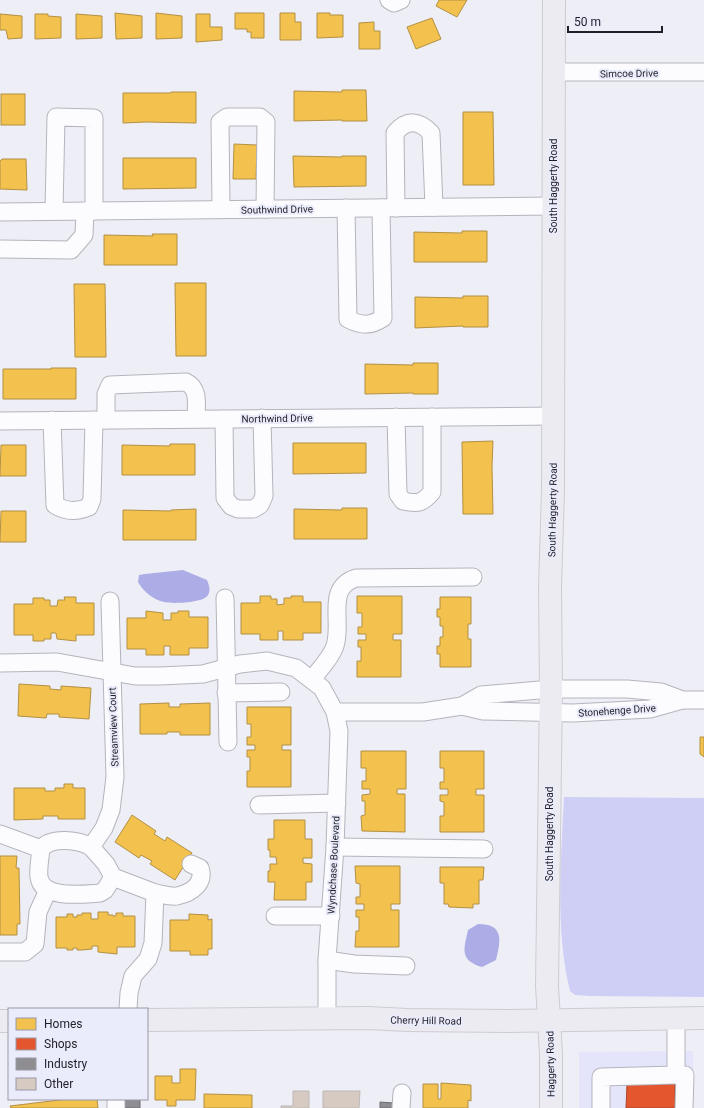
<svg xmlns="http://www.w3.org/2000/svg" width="704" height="1108" viewBox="0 0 704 1108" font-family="Roboto,sans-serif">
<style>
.built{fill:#e4e5fb}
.green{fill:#cfcff6}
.water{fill:#acace6}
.homes{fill:#f2c14e;stroke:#b39043}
.shops{fill:#e4572e;stroke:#a9462c}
.industry{fill:#8d8d92;stroke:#6c6c72}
.building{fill:#d7cbc1;stroke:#bab7b7}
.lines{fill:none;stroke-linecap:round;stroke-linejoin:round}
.minor-casing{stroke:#b4b4bd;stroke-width:19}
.major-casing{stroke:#ccccd1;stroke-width:24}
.minor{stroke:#fcfcfe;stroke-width:17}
.major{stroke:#ebebf1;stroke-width:22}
.labels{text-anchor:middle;stroke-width:4;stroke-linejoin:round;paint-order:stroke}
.street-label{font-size:10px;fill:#1f1f28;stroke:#eaebfb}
</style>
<rect width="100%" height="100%" fill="#eeeef7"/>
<!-- built -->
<path class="built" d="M693 1051 694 1108H579V1052Z"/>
<!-- green -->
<path class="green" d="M564 797 704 798V997L590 996 575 995 570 991C555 929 561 860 564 797Z"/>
<!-- water -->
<g class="water">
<path d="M183 570 207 580C209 585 211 590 208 595 204 603 172 604 164 602 152 599 143 591 138 582L139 575 145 574Z"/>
<path d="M478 924C504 924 501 940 496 960L482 967C459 960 464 949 468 930Z"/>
</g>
<!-- homes -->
<g class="homes">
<path d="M439 0H467L457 17 436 6Z"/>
<path d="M115 13 142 16V38L116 39Z"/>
<path d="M156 13 182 16V38L156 39Z"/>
<path d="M235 13H264V38H251V32H247V29H235Z"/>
<path d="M280 13H295V22H301V40H280Z"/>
<path d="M317 13H330V15H343V37L317 38Z"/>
<path d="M0 14 22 16V38L8 39 6 30H0Z"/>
<path d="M35 14H48V16L61 17V38L35 39Z"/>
<path d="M76 14 102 16V38L76 39Z"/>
<path d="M196 14H210V27H222V40L196 42Z"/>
<path d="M432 18 441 39 416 49 407 27Z"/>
<path d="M374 22V31H380V49H359V23Z"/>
<path d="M342 90H366L367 121H342V120L294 121V91L342 92Z"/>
<path d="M171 92H196V123L146 122 123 123V93H171Z"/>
<rect x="1" y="94" width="24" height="31"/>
<path d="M463 112H493L494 185H463Z"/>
<path d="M234 144 257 145 256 179H233Z"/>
<path d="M293 156 342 157V156H366V186L294 187Z"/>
<path d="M123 158H196V188L123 189Z"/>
<path d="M2 159H26L27 190 0 189V161Z"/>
<path d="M462 231H487V262H414V232L462 233Z"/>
<path d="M152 234H177V265H104V235L153 236Z"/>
<path d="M175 283H206V356H176Z"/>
<path d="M74 284H105L106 357H75Z"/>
<path d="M463 296H488V327H463V326L415 328V297L463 298Z"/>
<path d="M413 363H438V394H413V393L365 394V364L413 365Z"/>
<path d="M51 368H76V399H3V369H51Z"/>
<path d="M493 441 492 466 493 514H463L462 442Z"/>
<path d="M293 443H366V473L293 474Z"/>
<path d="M170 444H195V475H122V445L170 446Z"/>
<path d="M1 445H26V476H0Z"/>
<path d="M342 508H367V539H294V509L342 510Z"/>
<path d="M196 509V540H123V510L171 511V510Z"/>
<path d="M1 511H26V542H0Z"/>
<path d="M260 596H271V599H277V605L284 604V598H291V596H303V602H321V633H303V640H283V631H278V640H260V634H241V603H260Z"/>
<path d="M357 596H402V634H393V640H401V677H357V661H361V647H358V640H366V634H358V627H362V613H357Z"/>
<path d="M64 597H76V603H94V635H76V641L57 639 56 633H51V639H44V641H33V635H14V604H33V598H44V600H50V606H57L58 600H65Z"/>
<path d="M440 597H471V624H468V639H471V667H440V654H437V646H440V637H443V626H440V617H437V609H440Z"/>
<path d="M146 611 163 613V620H171V613H178V611H189V617H208V648H189V655H170V646H164V655H146V649H127V618H146Z"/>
<path d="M19 684 50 686V689L61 690V686L91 688 89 719 59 717V714H47L46 718 18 716Z"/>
<path d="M169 703V707H180V704L210 703V735H180V732H167V734H140V704Z"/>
<path d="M247 707H291V745H282V750H291V787H247V771H250V757H247V750H255V745H247V737H251V724H247Z"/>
<path d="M700 737H704V757L700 754Z"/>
<path d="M361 751H406V789H397V794H405V832L362 831 361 816 365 815V801H362V795L370 794V789H362V781H366V768H361Z"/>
<path d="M440 751H484V789H476V795H484V832H440V816H444V802L440 801V795H448V789H440V782H444V768H440Z"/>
<path d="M64 784H73V788H85V819H58V816H43V819L14 820V788H45V791H55V788H64Z"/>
<path d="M132 815 156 831 154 834 165 841 167 837 192 853 175 880 150 864 152 861 141 855 139 858 115 842Z"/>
<path d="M274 820H305V839H312V858H303V863L312 864V882H306V900H274L275 882H268V871H270V864H277L276 857H270V850H268V839H274Z"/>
<path d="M0 856H17L16 868H19L20 924H17V935H0Z"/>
<path d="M355 866H400V904H391V910H399V947H355L356 931H359V917H356V910H364V904H356V897H360V884L356 883Z"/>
<path d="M440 867H484L483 880H479V904H473V908L449 907 448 904H444V883H440Z"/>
<path d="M98 912H108V915H113V916H116V913H123V916H135V947H117V954L98 952V946H92V949L82 950H77V948H73V950H67V948H56V917H67V914H73V917H77V915H82V913H91V919H98Z"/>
<path d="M189 914 208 915V920L212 919V949H208V955H190V951H170V920H189Z"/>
<path d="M180 1069H196L195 1100H176V1106H167V1100H155V1076H172V1083H180Z"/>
<path d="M441 1083 471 1085V1101L468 1100V1108H423V1084H438V1099H441Z"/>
<path d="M204 1094 252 1095V1108H204Z"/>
<path d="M68 1099H97L98 1108H11L10 1106Z"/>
</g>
<!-- shops -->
<path class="shops" d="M627 1084H675V1108H626Z"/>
<!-- industry -->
<g class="industry">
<rect x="125" y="1099" width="15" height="9"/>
<path d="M380 1102 394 1103V1108H380Z"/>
</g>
<!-- building -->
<g class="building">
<path d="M293 1091H309V1108H281V1106H293Z"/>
<path d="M323 1091H360L359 1108H323Z"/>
</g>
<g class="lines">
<!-- minor casing -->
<g class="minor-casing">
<g id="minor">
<path d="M389 0 394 3 401 0"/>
<path d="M554 72H704"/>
<path d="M346 208 348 319C361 326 371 326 383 318L381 208"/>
<path d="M396 208 395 133C407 119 419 120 431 133L434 207"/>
<path d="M221 209 220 122 227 117H260L266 122 265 209"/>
<path d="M54 211 56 117 94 118V211"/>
<path d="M0 212 553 206"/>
<path d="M0 249 71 250 84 235 85 211"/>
<path d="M396 417 398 494 403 501C417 504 422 504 432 492V417"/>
<path d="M224 419 225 498 231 506 238 509H253L260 505 264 496 262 418"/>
<path d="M52 420 55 505C66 512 77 512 89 507L92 499 94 420"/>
<path d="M106 420V394L110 385 186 382C200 389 196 406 196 419"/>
<path d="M0 421 553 416"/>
<path d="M225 598 228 742"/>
<path d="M110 601 115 777 111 810 104 828 91 847C80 840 51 836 41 849 40 858 38 869 39 877 42 900 84 894 100 893L105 890 113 877 155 893 153 943 148 959 133 976 129 993 128 1009"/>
<path d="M0 663 57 662 135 676H160L203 674 240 664 267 661 296 668 322 688 335 712 339 731 335 847 327 960V1018"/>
<path d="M312 679C320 669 331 658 335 646 343 621 325 588 356 578L473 577"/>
<path d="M226 693 281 692"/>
<path d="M462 706 483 711 573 713 650 709 682 700H704"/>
<path d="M335 712H423L462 706 481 695 551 689H627L661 692 682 700"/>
<path d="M259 805 337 803"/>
<path d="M0 834 41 849"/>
<path d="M91 847 106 864 113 877"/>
<path d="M335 847 484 849"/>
<path d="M155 893C161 894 171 897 177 896 192 893 205 883 200 868L191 864"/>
<path d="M275 916H331"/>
<path d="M0 952H25L35 944 38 912 48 890"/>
<path d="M327 960 354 964 406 966"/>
<path d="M676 1075H685L684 1108"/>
<path d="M116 1099V1108"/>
<path d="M401 1108 402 1093"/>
<path d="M601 1108V1077L676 1075V1018"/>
</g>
</g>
<!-- major casing -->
<g class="major-casing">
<g id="major">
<path d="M147 1020 368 1018 407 1020 506 1021 704 1018"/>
<path d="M0 1021H9"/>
<path d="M551 1108V1054L547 986 551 689 550 587 553 490 554 0"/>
</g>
</g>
<!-- minor -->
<use href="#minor" class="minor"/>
<!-- major -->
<use href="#major" class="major"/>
</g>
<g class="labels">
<!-- street labels -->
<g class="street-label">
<text transform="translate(629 73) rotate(-1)" y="4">Simcoe Drive</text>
<text transform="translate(553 186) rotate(-90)" y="4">South Haggerty Road</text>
<text transform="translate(277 209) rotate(-1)" y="4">Southwind Drive</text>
<text transform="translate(277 418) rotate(-1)" y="4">Northwind Drive</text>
<text transform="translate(552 510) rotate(-89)" y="4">South Haggerty Road</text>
<text transform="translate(617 710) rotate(-4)" y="4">Stonehenge Drive</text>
<text transform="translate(113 727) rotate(-92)" y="4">Streamview Court</text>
<text transform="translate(549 834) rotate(-90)" y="4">South Haggerty Road</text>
<text transform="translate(333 865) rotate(-87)" y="4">Wyndchase Boulevard</text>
<text transform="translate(426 1020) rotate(1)" y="4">Cherry Hill Road</text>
<text transform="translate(550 1064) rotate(-91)" y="4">Haggerty Road</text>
</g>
</g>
<!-- legend -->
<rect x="8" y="1008" width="140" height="92" fill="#eaebfb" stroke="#9999a7"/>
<rect x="16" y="1018" width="20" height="12" fill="#f2c14e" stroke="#9999a7"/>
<text x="44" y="1028" font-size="12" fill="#1f1f28">Homes</text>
<rect x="16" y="1038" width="20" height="12" fill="#e4572e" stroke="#9999a7"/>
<text x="44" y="1048" font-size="12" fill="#1f1f28">Shops</text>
<rect x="16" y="1058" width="20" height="12" fill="#8d8d92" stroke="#9999a7"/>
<text x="44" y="1068" font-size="12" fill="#1f1f28">Industry</text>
<rect x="16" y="1078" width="20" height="12" fill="#d7cbc1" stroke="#9999a7"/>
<text x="44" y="1088" font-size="12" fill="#1f1f28">Other</text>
<!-- scale -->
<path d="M568 26v6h94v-6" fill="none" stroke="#1f1f28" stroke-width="2"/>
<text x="574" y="26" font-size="12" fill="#1f1f28" stroke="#eaebfb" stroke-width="3" paint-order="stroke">50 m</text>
</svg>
